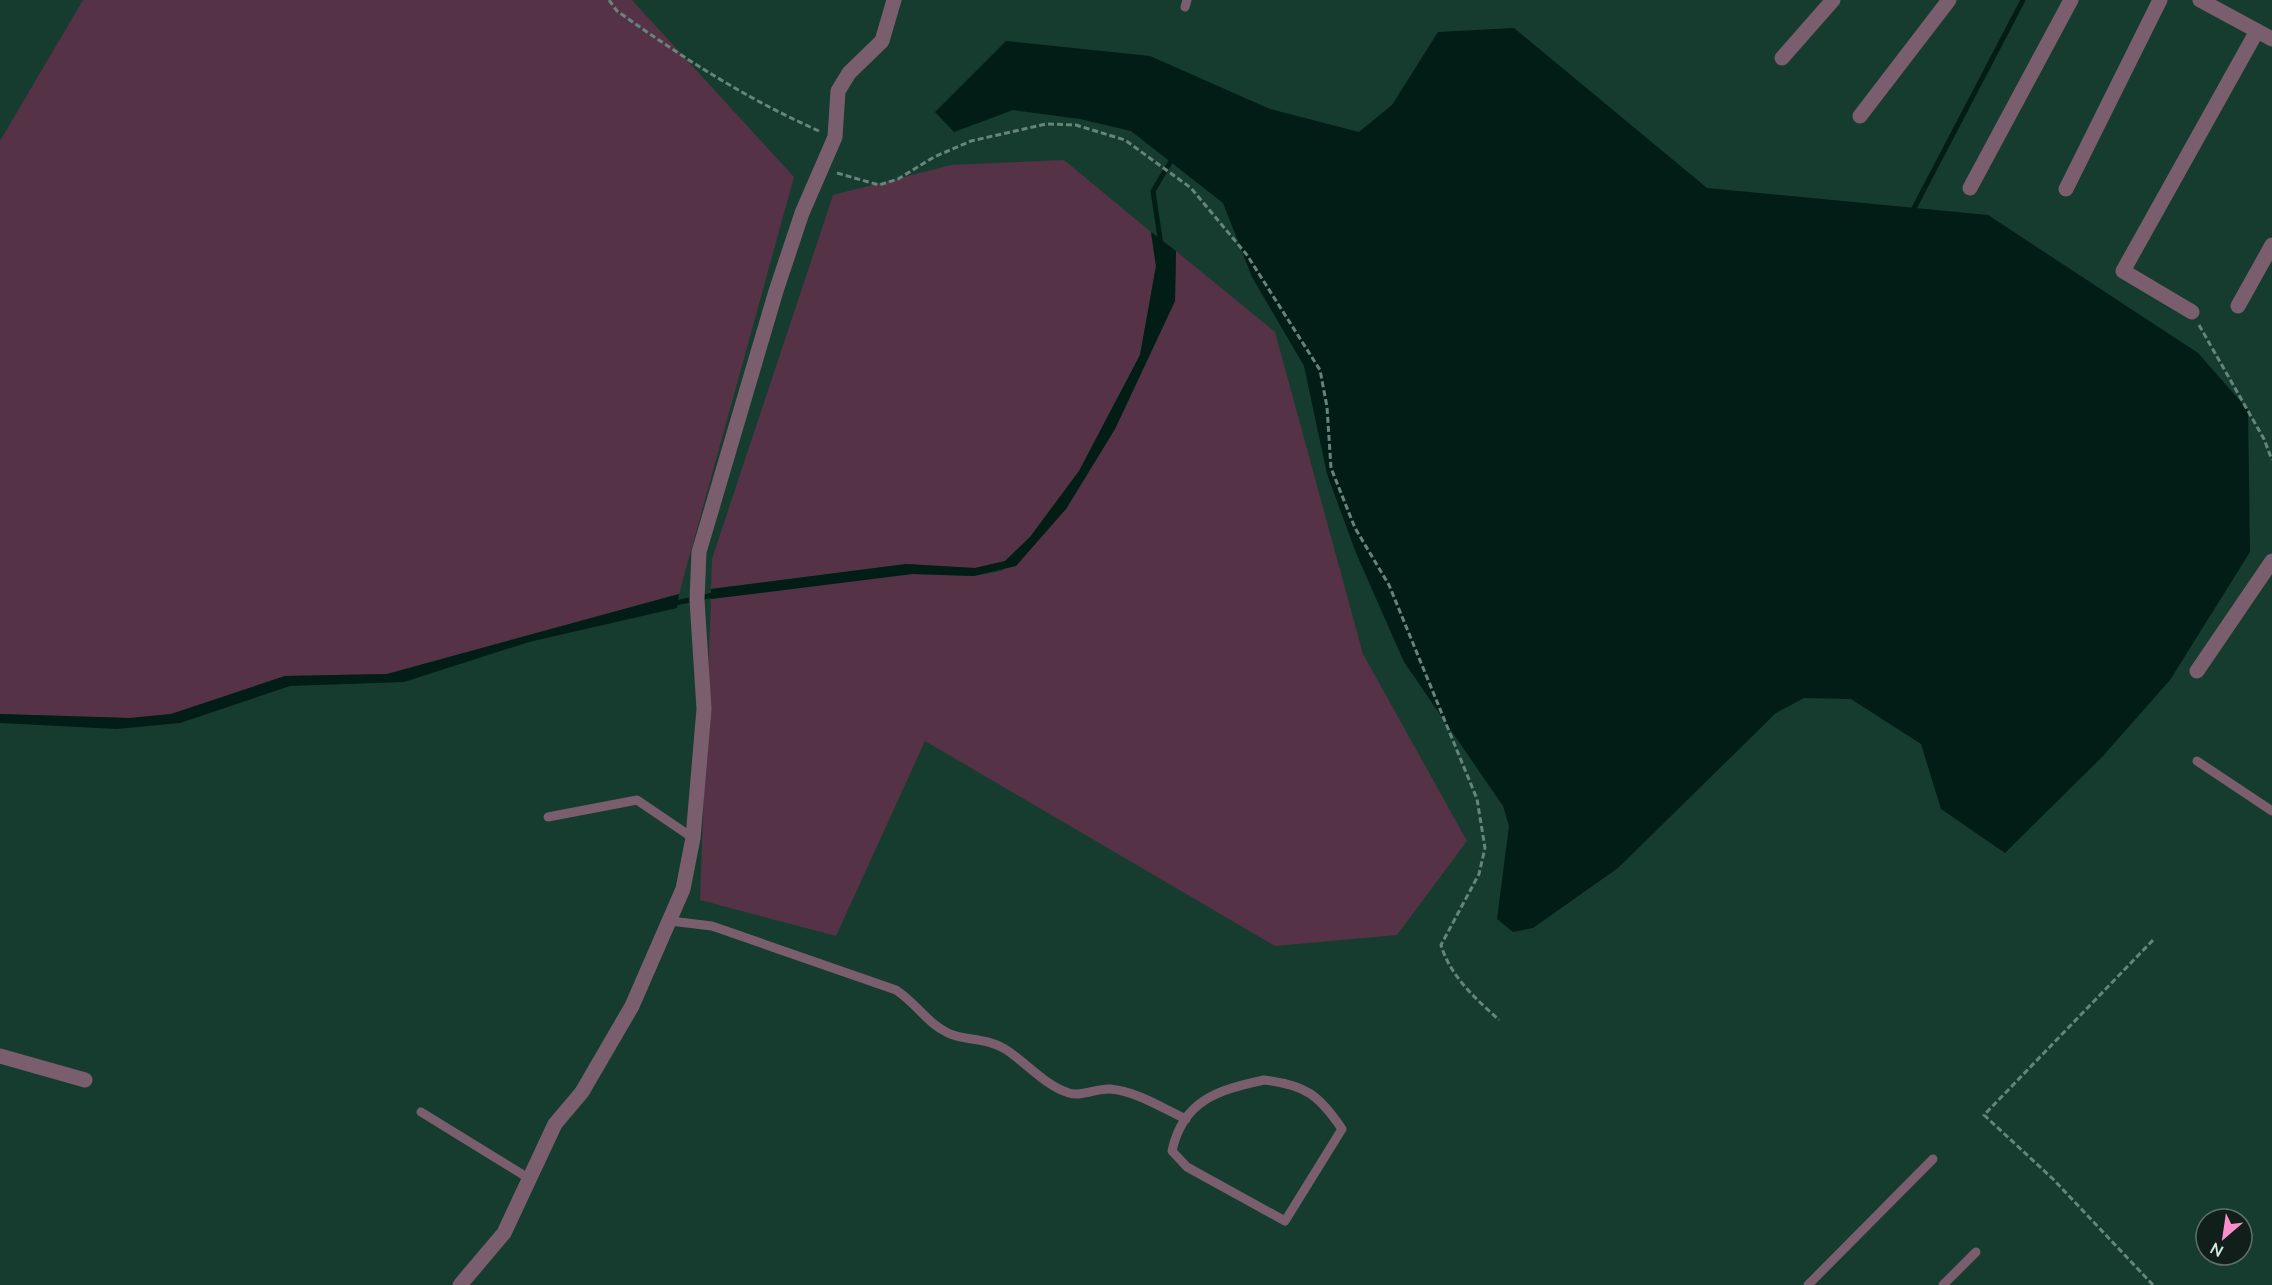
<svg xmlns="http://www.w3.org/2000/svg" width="2272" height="1285" viewBox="0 0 2272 1285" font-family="'Nunito Sans',sans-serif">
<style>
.green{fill:#563246}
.water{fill:#021d15}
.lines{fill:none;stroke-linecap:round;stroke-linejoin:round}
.stream{stroke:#021d15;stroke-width:5}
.path{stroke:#66857a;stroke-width:3;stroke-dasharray:6 3;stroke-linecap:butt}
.lane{stroke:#7b5e6d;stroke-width:9}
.street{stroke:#7b5e6d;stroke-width:15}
</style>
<rect width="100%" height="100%" fill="#163c2f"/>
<!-- green -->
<g class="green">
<path d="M83 0H632L794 177 679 594 387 674 285 676 171 714 130 718 0 714V141Z"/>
<path d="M1064 160 1151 232 1156 266 1140 355 1079 471 1030 537 1005 561 975 568 906 564 711 589 712 559 833 195 951 165Z"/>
<path d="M1176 251 1275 332 1363 654 1467 841 1397 935 1275 946 925 741 836 936 700 900 711 599 912 574 974 576 1002 571 1066 509 1115 429 1175 301Z"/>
</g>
<!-- water -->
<g class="water">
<path d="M1514 28 1707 188 1988 215 2198 353 2248 410 2250 552 2170 680 2103 756 2005 853 1941 809 1921 744 1851 699 1804 698 1776 713 1618 868 1533 928 1513 932 1497 919 1509 826 1503 806 1404 662 1356 553 1327 474 1304 366 1252 277 1223 203 1131 131 1080 119 1013 110 954 132 935 112 1006 41 1150 56 1270 109 1359 132 1392 105 1438 32Z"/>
<path d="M1151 232 1176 251 1175 301 1115 429 1066 509 1016 566 974 576 912 574 711 599V589L906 564 975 568 1005 561 1030 537 1079 471 1140 355 1156 266Z"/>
<path d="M679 594 677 608 529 642 404 682 290 686 180 723 117 729 0 723V714L130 718 171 714 285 676 387 674Z"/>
</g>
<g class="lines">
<!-- stream -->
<g class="stream">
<path d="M1911 214 2023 0"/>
<path d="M1161 245 1153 191 1174 156"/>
<path d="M671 604 718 594"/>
</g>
<!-- path -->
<g class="path">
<path d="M609 0 617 11C685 59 743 97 819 131"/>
<path d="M837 173 879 185 898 179 934 157 971 141 1046 124 1076 125 1125 140 1191 188 1247 255 1320 370 1327 407 1331 468 1355 528 1389 585 1477 799 1485 848 1479 874 1441 945C1450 976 1476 999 1499 1020"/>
<path d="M2199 325 2264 439 2272 460"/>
<path d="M2153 1285 2053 1179 1984 1115 2155 938"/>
</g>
<!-- lane -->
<g class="lane">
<path d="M1185 7 1187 0"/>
<path d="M2197 761 2272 811"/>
<path d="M548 817 637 800 693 838"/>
<path d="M670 921 712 926 896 990C916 1003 927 1023 948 1033 963 1041 986 1037 1005 1049 1027 1063 1044 1085 1069 1093 1082 1097 1097 1088 1110 1089 1136 1091 1162 1108 1186 1119"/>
<path d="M1264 1080C1306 1085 1319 1095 1342 1129L1285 1221 1187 1167 1172 1151C1183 1100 1218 1090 1264 1080Z"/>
<path d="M421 1112 530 1179"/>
<path d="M1808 1285 1933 1159"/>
<path d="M1943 1285 1976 1252"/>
</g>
<!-- street -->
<g class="street">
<path d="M2200 0 2272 39"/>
<path d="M1782 58 1833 0"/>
<path d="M1860 116 1949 0"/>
<path d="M1970 188 2071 0"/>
<path d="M2066 189 2160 0"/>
<path d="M2238 306 2272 245"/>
<path d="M2192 312 2123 271 2257 31"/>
<path d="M2197 671 2272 561"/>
<path d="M0 1056 85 1080"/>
<path d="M460 1285 504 1233 555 1124 582 1092 632 1006 683 889 693 838 704 709 697 600 699 552 776 291 802 213 835 137 838 91 849 73 882 41 894 0"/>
</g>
</g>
<!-- north arrow -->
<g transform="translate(2224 1237) rotate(209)"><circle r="28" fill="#101f1a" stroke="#5f706a" stroke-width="1.5"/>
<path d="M0-4.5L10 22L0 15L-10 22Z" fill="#f98fca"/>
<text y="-9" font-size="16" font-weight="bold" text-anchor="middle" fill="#d6eae2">N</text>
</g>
</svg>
